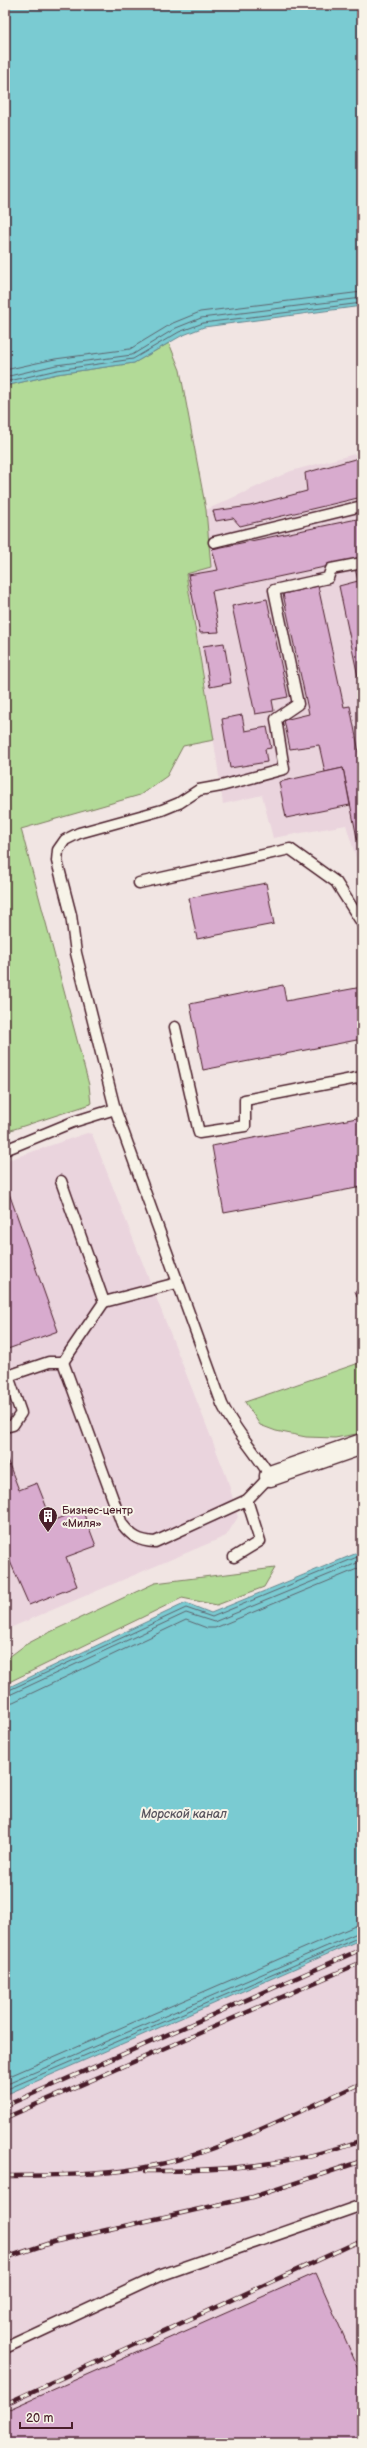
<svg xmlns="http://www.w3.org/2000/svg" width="367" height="2448" viewBox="0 0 367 2448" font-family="'Balsamiq Sans',sans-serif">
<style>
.built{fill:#ead4dd}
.green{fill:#b2da97;stroke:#7e7c61}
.water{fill:#7acbd2;stroke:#67868f}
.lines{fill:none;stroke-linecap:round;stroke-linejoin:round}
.shore{stroke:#5d646e;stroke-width:1}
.building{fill:#d8abce;stroke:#4a1f2b}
.lane-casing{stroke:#4a1f2b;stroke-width:13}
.street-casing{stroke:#4a1f2b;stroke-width:23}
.lane{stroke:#f7f3e8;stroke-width:10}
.street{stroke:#f7f3e8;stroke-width:20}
.rail-casing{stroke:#4a1f2b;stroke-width:4.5}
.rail{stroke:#f7f3e8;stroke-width:3;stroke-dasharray:9;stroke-linecap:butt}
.labels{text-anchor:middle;stroke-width:4;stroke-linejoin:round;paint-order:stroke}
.poi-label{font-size:11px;fill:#4a1f2b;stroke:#f7f3e8;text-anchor:start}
.water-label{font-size:12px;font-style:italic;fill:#58535d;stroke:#f7f3e8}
</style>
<rect width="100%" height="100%" fill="#f1e5e3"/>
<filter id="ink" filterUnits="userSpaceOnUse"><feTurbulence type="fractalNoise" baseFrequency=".025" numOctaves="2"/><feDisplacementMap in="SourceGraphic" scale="8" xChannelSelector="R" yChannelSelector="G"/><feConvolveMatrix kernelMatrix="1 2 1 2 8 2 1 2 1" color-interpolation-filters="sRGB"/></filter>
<g filter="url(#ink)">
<!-- built -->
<g class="built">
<path d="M362 452V877L346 825 273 838 262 795 223 804 202 660 186 574 211 567 206 510 291 471Z"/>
<path d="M87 1133 92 1134 227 1478 238 1517 226 1536 5 1630V1161Z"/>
<path d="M362 1939V2443H5V2095Z"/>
</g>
<!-- green -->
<g class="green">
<path d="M169 343 180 370 206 510 211 567 186 574 214 740 183 746 167 776 140 795 21 829 89 1085 91 1104 5 1132V386L57 374 134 363Z"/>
<path d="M362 1362V1433L335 1438 306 1437 276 1431 260 1425 245 1402Z"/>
<path d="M275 1568 264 1587 217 1605 182 1598 5 1684V1660L25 1645 48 1633 155 1583Z"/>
</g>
<!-- water -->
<g class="water">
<path d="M5 5H362V306L204 327 181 336 134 363 57 374 5 386Z"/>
<path d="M362 1551V1939L5 2095V1689L186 1603 211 1613Z"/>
</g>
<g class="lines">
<!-- shore -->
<g class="shore">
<path d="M5 370 55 359 130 349 173 323 200 312 362 292"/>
<path d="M5 377 56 365 132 355 176 328 201 318 362 298"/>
<path d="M5 382 57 370 133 359 179 332 203 323 362 303"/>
<path d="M5 1692 186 1608 212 1617 362 1555"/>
<path d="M5 1697 186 1613 214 1622 362 1561"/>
<path d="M5 1703 13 1702 186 1620 207 1628H215L362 1567"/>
<path d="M5 2078 355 1926 362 1925"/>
<path d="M5 2085 362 1931"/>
<path d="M5 2090 362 1936"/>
</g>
</g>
<!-- building -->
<g class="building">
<path d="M362 457V497L240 526 233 518 216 521 213 511 250 506 307 491 305 473Z"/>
<path d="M362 518V559L212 591 219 632 200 633 188 575 218 570 212 549Z"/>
<path d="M362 566V696L339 586 358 581 355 568Z"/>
<path d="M318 586 344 707 350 706 362 768V863L343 768 325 772 319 745 290 749 284 720 309 714 283 594Z"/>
<path d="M267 599 288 697 272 700 274 711 255 714 232 606Z"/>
<path d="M224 643 231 683 210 687 203 646Z"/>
<path d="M242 715 245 731 267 727 271 748 265 749 267 762 230 768 222 719Z"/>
<path d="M343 768 350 805 286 818 279 782Z"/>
<path d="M266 883 274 924 197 939 189 898Z"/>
<path d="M283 985 286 1001 362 987V1039L203 1070 190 1004Z"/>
<path d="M362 1117V1187L224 1213 212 1146Z"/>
<path d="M5 1182 58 1331 5 1350Z"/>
<path d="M362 1288V1308L355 1291Z"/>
<path d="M5 1454 19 1490 37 1483 52 1521 82 1509 96 1546 66 1557 77 1586 29 1605 5 1550Z"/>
<path d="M316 2273 362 2377V2443H5V2411Z"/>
</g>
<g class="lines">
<!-- lane casing -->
<g class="lane-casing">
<g id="lane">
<path d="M214 542 362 506"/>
<path d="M139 883 290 849 336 882 362 923"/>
<path d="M175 1027 199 1133 245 1126V1100L362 1077"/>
<path d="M5 1150 73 1122 115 1109"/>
<path d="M61 1181 104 1302 63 1362"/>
<path d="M104 1302 177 1283"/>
<path d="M5 1377 49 1362H63L122 1524C132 1537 139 1541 155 1542L247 1500 270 1476C255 1451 235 1431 222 1404L115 1109 76 953 71 915 57 861 58 850 65 840 79 833 162 810 179 803 199 790 221 786 284 769 276 719 298 704 274 590 328 578 331 569 362 563"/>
<path d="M5 1427 13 1425 21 1413 8 1376"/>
<path d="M234 1557 260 1541 247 1500"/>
<path d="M5 2348 159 2276 362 2205"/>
</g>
</g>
<!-- street casing -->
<g class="street-casing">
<path id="street" d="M270 1476 362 1444"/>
</g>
<!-- lane -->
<use href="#lane" class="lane"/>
<!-- street -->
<use href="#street" class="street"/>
<!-- rail casing -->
<g class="rail-casing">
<g id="rail">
<path d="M5 2106 362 1949"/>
<path d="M5 2118 362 1962"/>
<path d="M146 2171C220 2171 292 2166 362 2140"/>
<path d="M5 2176C55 2175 108 2176 156 2165 224 2151 299 2111 362 2083"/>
<path d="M5 2258 53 2242 253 2197 362 2161"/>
<path d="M5 2404 362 2240"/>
</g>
</g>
<!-- rail -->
<use href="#rail" class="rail"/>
</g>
</g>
<!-- icons -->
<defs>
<g id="building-pin" transform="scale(1)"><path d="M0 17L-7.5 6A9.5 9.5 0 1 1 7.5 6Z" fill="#4a1f2b" stroke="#f7f3e8"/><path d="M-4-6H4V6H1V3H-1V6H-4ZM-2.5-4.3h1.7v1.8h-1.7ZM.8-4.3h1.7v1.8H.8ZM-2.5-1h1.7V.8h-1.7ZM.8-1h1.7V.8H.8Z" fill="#fff"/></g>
</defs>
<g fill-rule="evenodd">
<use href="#building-pin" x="48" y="1516"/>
</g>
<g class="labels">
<!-- poi labels -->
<g class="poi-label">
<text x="62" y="1514">Бизнес-центр<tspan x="62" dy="13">«Миля»</tspan></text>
</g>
<!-- water labels -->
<g class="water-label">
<text x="184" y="1818">Морской канал</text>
</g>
</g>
<!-- margin -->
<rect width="367" height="2448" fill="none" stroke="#f7f3e8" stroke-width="20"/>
<rect x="10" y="10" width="347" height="2428" fill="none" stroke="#4a1f2b" stroke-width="1.5" filter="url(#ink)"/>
<!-- scale -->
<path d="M20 2422v6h52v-6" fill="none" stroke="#4a1f2b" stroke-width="2"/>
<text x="26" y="2422" font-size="12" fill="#4a1f2b" stroke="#f7f3e8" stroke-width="3" paint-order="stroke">20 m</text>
</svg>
